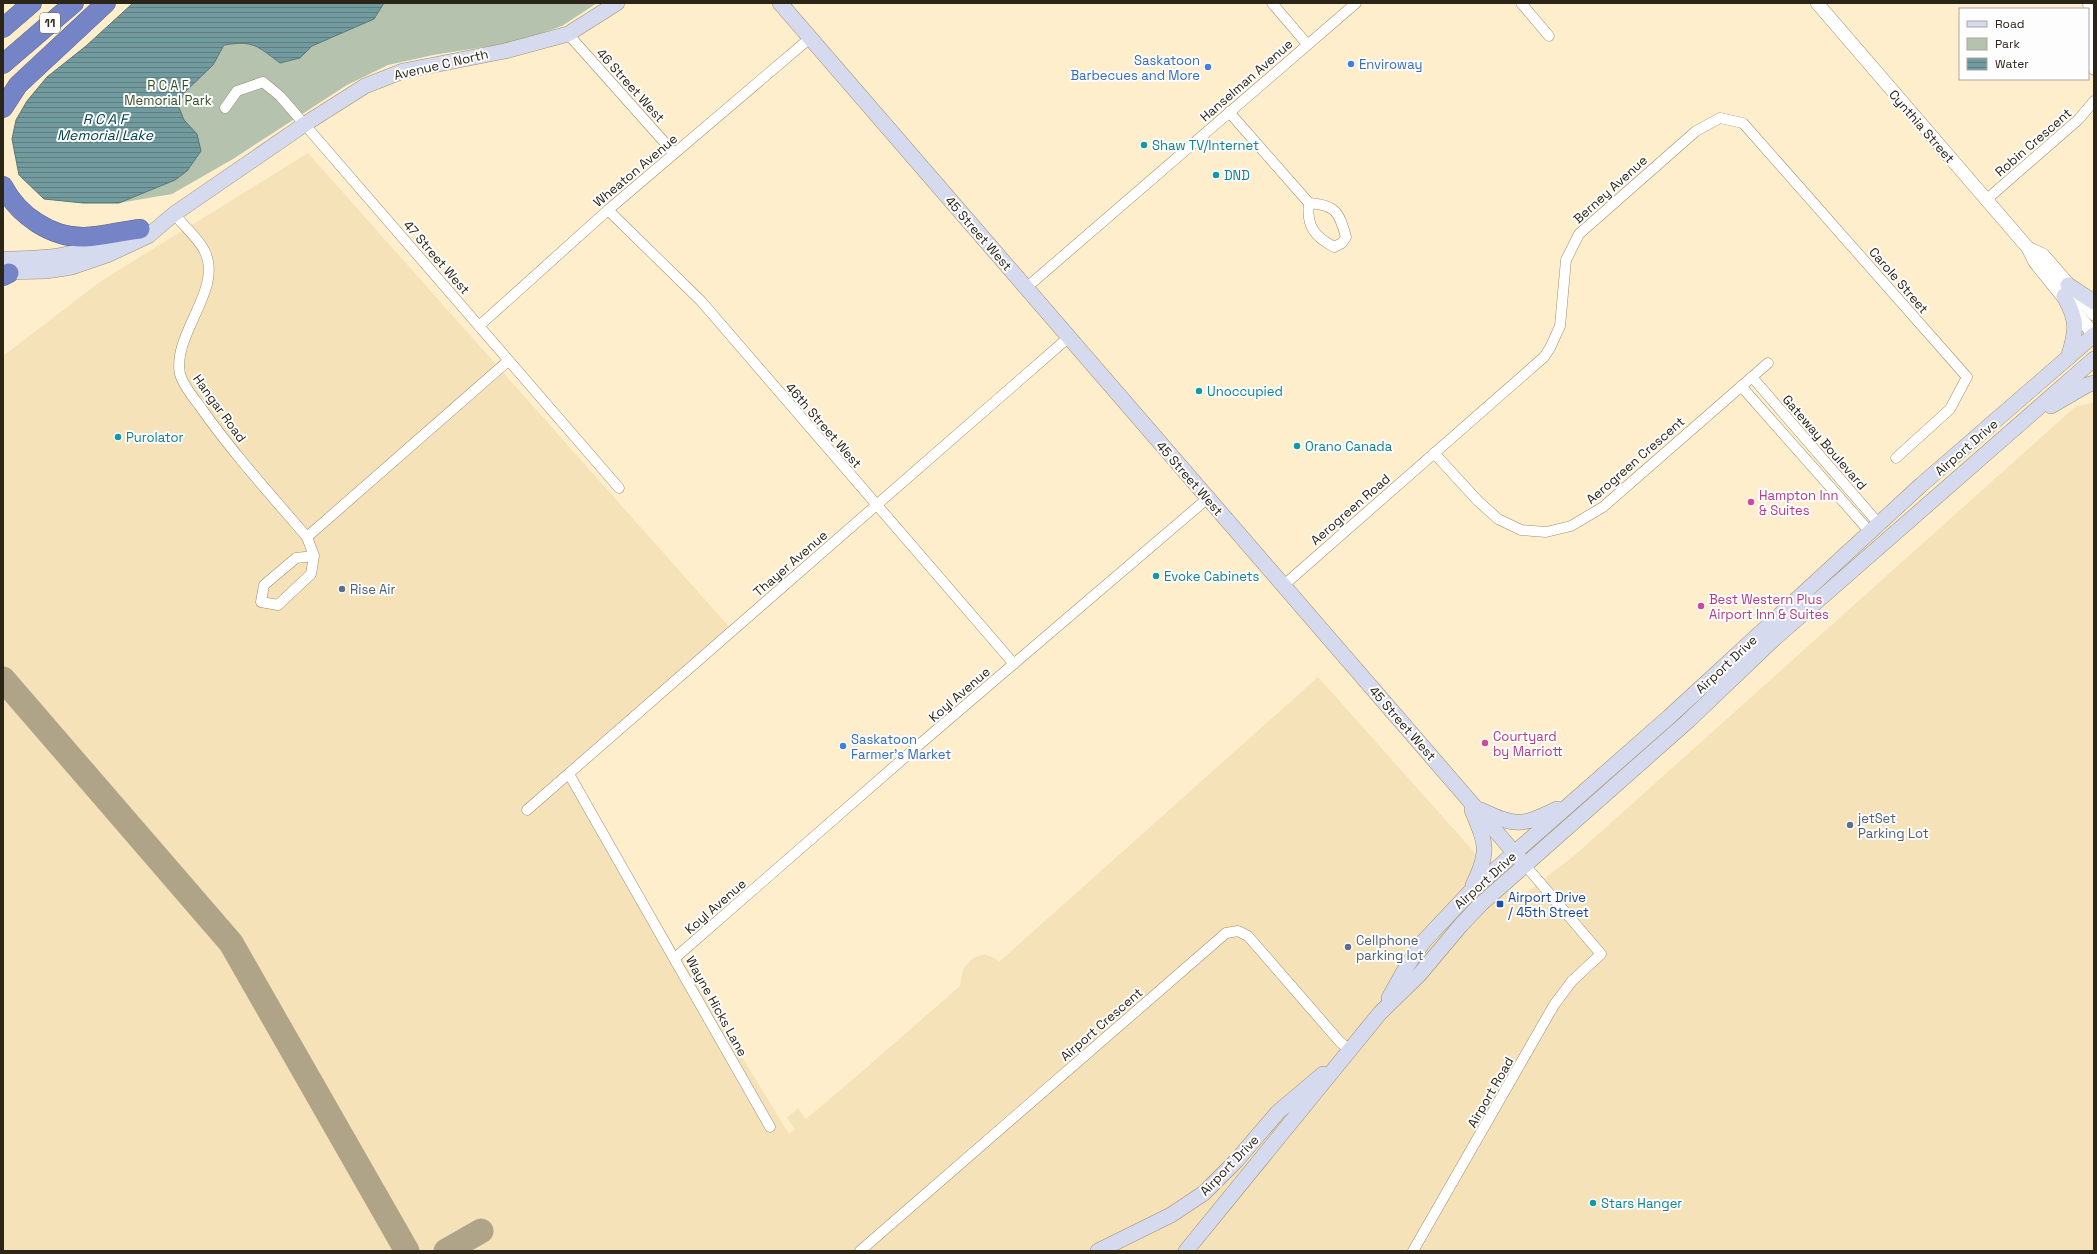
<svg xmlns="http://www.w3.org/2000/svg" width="2097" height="1254" viewBox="0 0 2097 1254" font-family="'Space Grotesk',sans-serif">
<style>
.built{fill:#f5e2b9}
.green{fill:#b5c2ae}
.water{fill:url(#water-rules);stroke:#5c7876}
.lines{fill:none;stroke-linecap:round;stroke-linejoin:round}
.taxiway{stroke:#b0a488;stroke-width:25}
.minor-casing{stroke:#9d8e6e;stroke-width:11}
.tertiary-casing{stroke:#9d8e6e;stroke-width:14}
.secondary-casing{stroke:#9d8e6e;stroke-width:16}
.motorway-casing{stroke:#5a6389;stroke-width:20}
.minor{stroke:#fff;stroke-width:10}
.tertiary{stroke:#fff;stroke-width:13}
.secondary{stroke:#d5daee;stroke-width:15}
.motorway{stroke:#7484c7;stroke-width:19}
.shop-dot{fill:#3f7fe0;stroke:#fdfdfd;stroke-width:1.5}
.culture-dot{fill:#0f9aa8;stroke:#fdfdfd;stroke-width:1.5}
.hotel-dot{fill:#d1479c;stroke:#fdfdfd;stroke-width:1.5}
.service-dot{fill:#5c6f8a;stroke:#fdfdfd;stroke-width:1.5}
.transit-dot{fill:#1a4fb4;stroke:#fdfdfd;stroke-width:1.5}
.labels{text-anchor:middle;stroke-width:4;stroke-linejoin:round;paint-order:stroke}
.shield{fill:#fdfdfd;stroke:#69665c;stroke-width:1}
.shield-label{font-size:12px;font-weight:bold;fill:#2a2517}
.shop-label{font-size:13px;fill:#366cbe;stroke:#fdfdfd;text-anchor:start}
.street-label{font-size:13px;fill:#2a2517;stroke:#fdfdfd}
.park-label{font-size:13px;fill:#365024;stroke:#fdfdfd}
.culture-label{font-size:13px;fill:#0d838f;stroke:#fdfdfd;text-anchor:start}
.hotel-label{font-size:13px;fill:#b23c85;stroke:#fdfdfd;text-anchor:start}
.service-label{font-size:13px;fill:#4e5e75;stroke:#fdfdfd;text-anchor:start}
.transit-label{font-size:13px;fill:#164399;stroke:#fdfdfd;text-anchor:start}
.water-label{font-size:14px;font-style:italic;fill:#004248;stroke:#fdfdfd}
</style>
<defs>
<pattern id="water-rules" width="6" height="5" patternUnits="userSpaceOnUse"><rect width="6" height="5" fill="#729b9f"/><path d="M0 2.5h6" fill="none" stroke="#5e7e81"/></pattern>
</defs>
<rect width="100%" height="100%" fill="#feeecb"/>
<!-- built -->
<path class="built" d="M308 153 732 630 569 774 789 1134 795 1129 787 1118 798 1108 806 1119 851 1081 960 986 963 969 973 958 985 954 996 959 999 962 1318 677 1517 900 1575 855 2076 406 2094 403V1251H3V356L101 281Z"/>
<!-- green -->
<path class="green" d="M133 3H597L562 26 516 42 433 55 388 65 347 85 233 159 172 194 119 203H83L44 199 19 175 12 139 16 120 27 101 47 77 86 46Z"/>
<!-- water -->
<path class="water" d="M133 3H384L374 19 312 46 300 58 280 63C257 46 254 40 224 45L213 65 185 92 178 105 184 120 197 134 201 151 187 171 175 180 119 203H83L44 199 19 175 12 139 16 120 27 101 47 77 86 46Z"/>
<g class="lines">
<!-- taxiway -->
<g class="taxiway">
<path d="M3 679 231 943 407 1251"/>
<path d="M446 1251 481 1231"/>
</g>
<!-- minor casing -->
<g class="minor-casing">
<g id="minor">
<path d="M1272 3 1307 44"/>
<path d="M1521 3 1549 36"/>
<path d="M2088 3 2094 70"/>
<path d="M568 34 674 153"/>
<path d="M225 108 237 91 263 82 280 96 619 488"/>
<path d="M1229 112 1309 203C1306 226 1315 237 1334 247L1342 243 1346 237C1339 212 1336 205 1309 203"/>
<path d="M1986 200 2079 119 2094 101"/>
<path d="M608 210 701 301 1014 664"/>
<path d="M174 214C183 225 200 240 205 252 223 290 172 334 180 374 183 385 192 396 199 405 231 451 270 494 307 537"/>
<path d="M1026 288 1356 3"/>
<path d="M479 326 608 210 810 38"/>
<path d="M1752 377 1879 524"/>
<path d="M1741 386 1870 532"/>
<path d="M1434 453 1478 501 1498 519 1521 530 1546 532 1571 526 1603 507 1768 363"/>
<path d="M314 556 296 558 264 585 261 602 278 605 311 574 314 556 307 537 508 361"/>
<path d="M1284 585 1544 357 1550 348 1560 326 1566 260 1579 234 1696 131 1720 118 1743 123 1967 377 1950 409 1896 458"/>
<path d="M569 774 770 1127"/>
<path d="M527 810 1069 337"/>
<path d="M675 958 920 744 1208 498"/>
<path d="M860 1251 1226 933 1238 931 1248 936 1340 1042 1350 1050"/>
<path d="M1413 1251 1554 1005 1572 981 1601 954 1525 865"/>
</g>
</g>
<!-- tertiary casing -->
<g class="tertiary-casing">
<g id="tertiary">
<path d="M1817 3 2028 248 2035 262 2094 335"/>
<path d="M2028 248 2043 255 2094 314"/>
</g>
</g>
<!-- secondary casing -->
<g class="secondary-casing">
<g id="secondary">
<path d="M780 3 1525 865"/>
<path d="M3 259C49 259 77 256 120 237"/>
<path d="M3 272 46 271 72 267 107 255 148 236 174 214 305 124 365 86 403 71 505 51 568 34 617 3"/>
<path d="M2068 285 2094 302"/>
<path d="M2064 296C2078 321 2077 330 2068 358"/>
<path d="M2051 406 2087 385 2094 383"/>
<path d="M1472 810C1486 844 1490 851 1473 885"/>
<path d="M1481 810C1517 827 1521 826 1557 809"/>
<path d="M1389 998 1407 966 1424 941 1470 892 1669 717 1921 485 2094 335"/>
<path d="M1098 1251 1171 1215 1204 1193 1236 1161 1278 1112 1323 1074"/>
<path d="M1186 1251 1380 1013 1419 975 1461 925 1481 904 1688 721 1775 638 2094 359"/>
</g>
</g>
<!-- motorway casing -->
<g class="motorway-casing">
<g id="motorway">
<path d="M3 28 32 3"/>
<path d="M3 64 74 3"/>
<path d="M3 108 18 85 106 3"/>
<path d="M3 186C18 215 51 238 85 237 103 236 122 231 140 229"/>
<path d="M3 276 9 273"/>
</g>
</g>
<!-- minor -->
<use href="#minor" class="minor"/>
<!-- tertiary -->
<use href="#tertiary" class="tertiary"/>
<!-- secondary -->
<use href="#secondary" class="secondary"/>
<!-- motorway -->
<use href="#motorway" class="motorway"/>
</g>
<!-- markers -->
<g class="shop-dot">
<circle cx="1351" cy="64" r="4"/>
<circle cx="1208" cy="67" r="4"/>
<circle cx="843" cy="746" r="4"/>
</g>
<g class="culture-dot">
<circle cx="1144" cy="145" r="4"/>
<circle cx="1216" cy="175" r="4"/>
<circle cx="1199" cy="391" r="4"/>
<circle cx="118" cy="437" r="4"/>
<circle cx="1297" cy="446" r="4"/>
<circle cx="1156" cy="576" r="4"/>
<circle cx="1593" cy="1203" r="4"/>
</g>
<g class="hotel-dot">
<circle cx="1751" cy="502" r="4"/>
<circle cx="1701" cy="606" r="4"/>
<circle cx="1485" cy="743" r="4"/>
</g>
<g class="service-dot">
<circle cx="342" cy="589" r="4"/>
<circle cx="1850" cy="825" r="4"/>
<circle cx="1348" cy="947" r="4"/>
</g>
<rect class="transit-dot" x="1496" y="900" width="8" height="8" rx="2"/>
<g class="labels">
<!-- shield labels -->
<rect class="shield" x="40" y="13" width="20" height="20" rx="3"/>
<g class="shield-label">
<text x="50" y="27">11</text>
</g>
<!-- shop labels -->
<g class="shop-label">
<text x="1200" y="65" text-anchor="end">Saskatoon<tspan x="1200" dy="15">Barbecues and More</tspan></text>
<text x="1359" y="69">Enviroway</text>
<text x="851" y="744">Saskatoon<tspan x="851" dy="15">Farmer's Market</tspan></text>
</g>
<!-- street labels -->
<g class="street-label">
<text transform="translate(441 64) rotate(-13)" y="5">Avenue C North</text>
<text transform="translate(1246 80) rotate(-41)" y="5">Hanselman Avenue</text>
<text transform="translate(631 85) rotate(48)" y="5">46 Street West</text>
<text transform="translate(1922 126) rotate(49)" y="5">Cynthia Street</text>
<text transform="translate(2033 142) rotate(-41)" y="5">Robin Crescent</text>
<text transform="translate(635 170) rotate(-40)" y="5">Wheaton Avenue</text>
<text transform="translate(1610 189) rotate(-42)" y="5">Berney Avenue</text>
<text transform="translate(979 233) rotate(49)" y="5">45 Street West</text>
<text transform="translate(437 257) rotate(49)" y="5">47 Street West</text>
<text transform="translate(1899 280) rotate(49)" y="5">Carole Street</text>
<text transform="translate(220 408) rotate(54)" y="5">Hangar Road</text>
<text transform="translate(824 425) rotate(49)" y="5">46th Street West</text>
<text transform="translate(1825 442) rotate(49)" y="5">Gateway Boulevard</text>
<text transform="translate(1966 447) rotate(-41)" y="5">Airport Drive</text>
<text transform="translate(1635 460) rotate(-41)" y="5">Aerogreen Crescent</text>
<text transform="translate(1190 478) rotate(49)" y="5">45 Street West</text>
<text transform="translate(1350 509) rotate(-41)" y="5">Aerogreen Road</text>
<text transform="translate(790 563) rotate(-41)" y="5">Thayer Avenue</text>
<text transform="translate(1726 664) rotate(-43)" y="5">Airport Drive</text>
<text transform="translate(959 694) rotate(-41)" y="5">Koyl Avenue</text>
<text transform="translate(1403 723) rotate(49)" y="5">45 Street West</text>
<text transform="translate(1485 880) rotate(-42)" y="5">Airport Drive</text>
<text transform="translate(715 906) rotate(-41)" y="5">Koyl Avenue</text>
<text transform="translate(717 1006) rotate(61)" y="5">Wayne Hicks Lane</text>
<text transform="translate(1101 1024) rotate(-41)" y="5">Airport Crescent</text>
<text transform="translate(1490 1092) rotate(-60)" y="5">Airport Road</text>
<text transform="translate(1229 1165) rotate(-46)" y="5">Airport Drive</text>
</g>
<!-- park labels -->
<g class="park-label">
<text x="168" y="90">R C A F<tspan x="168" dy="15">Memorial Park</tspan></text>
</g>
<!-- culture labels -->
<g class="culture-label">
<text x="1152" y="150">Shaw TV/Internet</text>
<text x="1224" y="180">DND</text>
<text x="1207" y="396">Unoccupied</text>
<text x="126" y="442">Purolator</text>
<text x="1305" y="451">Orano Canada</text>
<text x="1164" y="581">Evoke Cabinets</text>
<text x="1601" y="1208">Stars Hanger</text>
</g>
<!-- hotel labels -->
<g class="hotel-label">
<text x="1759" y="500">Hampton Inn<tspan x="1759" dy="15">&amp; Suites</tspan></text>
<text x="1709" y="604">Best Western Plus<tspan x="1709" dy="15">Airport Inn &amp; Suites</tspan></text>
<text x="1493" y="741">Courtyard<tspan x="1493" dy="15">by Marriott</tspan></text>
</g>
<!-- service labels -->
<g class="service-label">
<text x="350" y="594">Rise Air</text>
<text x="1858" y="823">jetSet<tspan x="1858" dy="15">Parking Lot</tspan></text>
<text x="1356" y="945">Cellphone<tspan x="1356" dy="15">parking lot</tspan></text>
</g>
<!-- transit labels -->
<g class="transit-label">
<text x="1508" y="902">Airport Drive<tspan x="1508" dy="15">/ 45th Street</tspan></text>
</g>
<!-- water labels -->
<g class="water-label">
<text x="105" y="124">R C A F<tspan x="105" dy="16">Memorial Lake</tspan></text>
</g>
</g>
<!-- border -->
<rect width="2097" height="1254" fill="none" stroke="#2a2517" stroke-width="8"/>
<!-- legend -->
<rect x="1959" y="8" width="130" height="72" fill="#fdfdfd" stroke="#a9a7a1"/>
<rect x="1967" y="21" width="20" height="6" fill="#d5daee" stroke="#a9a7a1"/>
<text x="1995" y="28" font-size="12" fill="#2a2517">Road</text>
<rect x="1967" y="38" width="20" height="12" fill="#b5c2ae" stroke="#a9a7a1"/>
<text x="1995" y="48" font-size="12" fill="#2a2517">Park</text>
<rect x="1967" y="58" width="20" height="12" fill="url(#water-rules)" stroke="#a9a7a1"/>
<text x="1995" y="68" font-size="12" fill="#2a2517">Water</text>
</svg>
